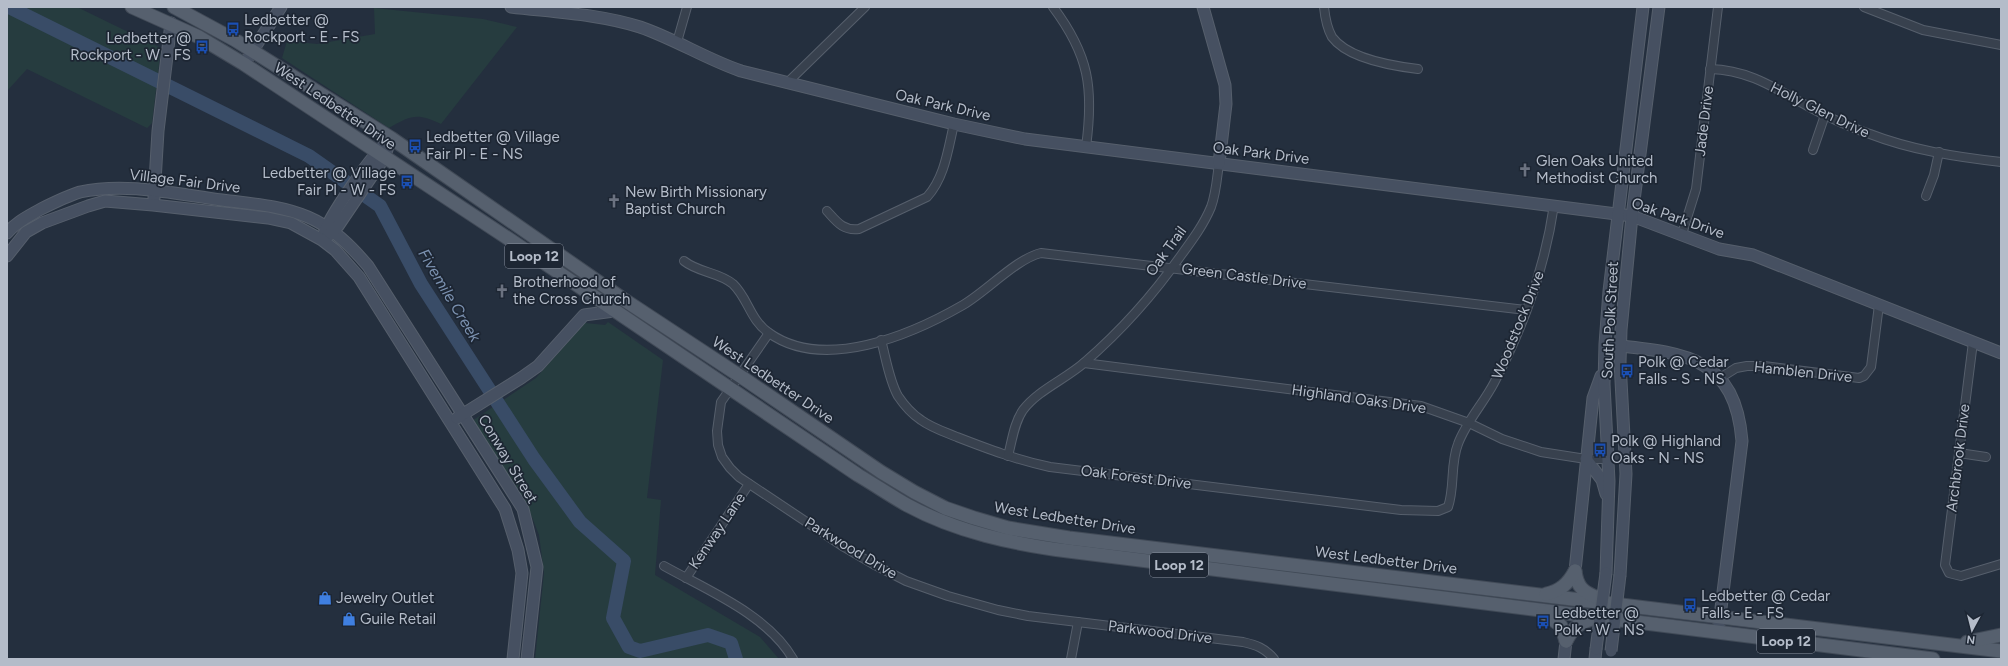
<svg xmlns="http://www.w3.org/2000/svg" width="2008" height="666" viewBox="0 0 2008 666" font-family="Figtree,sans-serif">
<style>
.green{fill:#263c3f}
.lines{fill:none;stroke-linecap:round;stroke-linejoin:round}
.river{stroke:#394c67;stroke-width:14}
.street-casing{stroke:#565f6c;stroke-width:10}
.secondary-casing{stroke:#565f6c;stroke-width:13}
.primary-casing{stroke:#414a57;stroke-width:15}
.street{stroke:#38414e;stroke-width:8}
.secondary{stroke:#465061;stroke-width:11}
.primary{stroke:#56606e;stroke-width:13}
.secondary-bridge-casing{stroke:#565f6c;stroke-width:13;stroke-linecap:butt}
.secondary-bridge{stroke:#465061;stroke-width:11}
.labels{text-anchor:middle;stroke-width:3.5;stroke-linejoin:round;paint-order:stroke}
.shield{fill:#1d2633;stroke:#878f9c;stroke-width:1}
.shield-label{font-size:14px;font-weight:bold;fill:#b4bcc9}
.poi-label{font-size:15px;fill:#b4bcc9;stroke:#1d2633;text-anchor:start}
.street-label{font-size:15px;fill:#b4bcc9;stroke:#1d2633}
.water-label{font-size:16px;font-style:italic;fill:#7c92b1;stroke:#1d2633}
</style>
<rect width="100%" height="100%" fill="#242f3e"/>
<!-- green -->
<g class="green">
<path d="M7 7H77L161 48 152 123 147 128 27 69 7 91Z"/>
<path d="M374 8 483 19 517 27 441 124C417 113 412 115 389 128L282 58 287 41 317 44 375 34Z"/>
<path d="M608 322 663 360 647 498 661 500 655 575 760 637 779 659H535L544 573 539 535 530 512 472 421 536 378 585 323 605 325Z"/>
</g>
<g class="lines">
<!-- river -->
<path class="river" d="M9 7 309 156 380 206 421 284 534 459 580 522 624 561 613 618 629 647 640 651 708 635 731 643 736 659"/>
<!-- street casing -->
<g class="street-casing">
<g id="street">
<path d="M1053 7C1089 55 1094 88 1086 147"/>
<path d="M1324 7C1325 17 1327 28 1332 37 1348 59 1393 66 1418 69"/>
<path d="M1864 7 1923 30 2001 45"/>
<path d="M677 42 687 7"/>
<path d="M1710 69C1756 70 1785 96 1825 115 1839 122 1855 129 1870 134 1911 150 1957 157 2001 162"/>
<path d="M787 83 865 7"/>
<path d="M1813 150 1825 115"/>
<path d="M1926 196 1934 175 1939 152"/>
<path d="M827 211C837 222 843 231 859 229L927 197C945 177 948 149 954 124"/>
<path d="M1682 234 1696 189 1718 7"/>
<path d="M684 261C699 273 719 272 733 284 748 298 750 320 769 333 824 372 911 335 963 305 987 291 1016 259 1041 253L1526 310"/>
<path d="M769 333 721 402 717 431 718 445 722 457 730 468 739 477 844 547 873 564 906 581 948 596 998 610 1028 616 1243 642C1256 645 1265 648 1274 659"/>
<path d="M881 340C886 358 889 380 898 396 904 405 912 414 921 420 932 428 945 432 957 437 988 449 1017 460 1050 467L1401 510 1438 511 1448 507C1455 487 1450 464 1458 444 1466 422 1483 404 1494 383 1523 328 1545 267 1554 205"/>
<path d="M1973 342 1945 565 1949 573 1961 576 2001 564"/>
<path d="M1084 363 1421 406 1469 423 1502 439 1541 452 1586 459H1626"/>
<path d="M1720 378 1736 368 1747 366H1764L1859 378 1864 376 1871 367 1879 305"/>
<path d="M1959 453 1986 457"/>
<path d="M1008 456C1012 441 1014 423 1023 410 1038 390 1066 379 1085 362 1122 330 1154 294 1182 254 1193 239 1204 224 1211 207 1216 194 1217 178 1219 163"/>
<path d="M664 566C707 590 768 615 793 659"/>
<path d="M686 578 749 484"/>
<path d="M1071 659 1078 622"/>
</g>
</g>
<!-- secondary casing -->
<g class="secondary-casing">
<g id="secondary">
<path d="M511 7C553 12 599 14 640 27 675 39 706 59 741 71L954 124 1025 139 1632 216 1719 249 1753 255 2001 353"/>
<path d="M1203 7 1225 85 1226 104 1219 163"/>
<path d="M244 64 281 7"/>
<path d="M154 198 158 131 171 23"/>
<path d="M7 233C16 222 29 216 41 209 53 203 67 196 80 192 126 182 176 194 222 200 251 204 280 205 308 217 332 227 351 246 368 266L523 509 537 567 527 659"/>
<path d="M324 234C329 216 369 160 383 146"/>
<path d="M328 236 338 226 384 158 391 138"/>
<path d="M7 256 26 232 42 223 88 206 105 201 153 205 268 218 291 223 322 240 335 250 359 277 505 509 518 550 522 573 513 659"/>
<path d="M1613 345C1684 353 1735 356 1742 441L1718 632"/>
<path d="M457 418 521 378 538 366 584 315 614 311"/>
<path d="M1586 459 1602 480 1606 494"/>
<path d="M1575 571 1593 398 1601 376"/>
<path d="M1606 573 1609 481 1604 384 1605 344 1609 291 1643 7"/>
<path d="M1620 575 1626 474 1620 362 1621 330 1632 216 1659 7"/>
<path d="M1564 659 1566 641"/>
<path d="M1595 659 1596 649"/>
</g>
</g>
<!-- primary casing -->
<g class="primary-casing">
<g id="primary">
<path d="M132 7 199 37 244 64 512 241 858 475C875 485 891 496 907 505 957 532 1013 544 1068 551L1933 659"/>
<path d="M174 7 235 40 391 138 623 299 746 380 881 472 914 492 945 508 974 518 1008 528 1069 538 2001 651"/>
<path d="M1575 571C1577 587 1583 592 1598 598"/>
<path d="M1546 594C1560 591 1568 584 1575 571"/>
<path d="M1543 612 1561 626 1566 641"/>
<path d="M1566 641C1573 627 1581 622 1595 618"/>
<path d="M1967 642 2001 635"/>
</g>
</g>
<!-- street -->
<use href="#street" class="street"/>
<!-- secondary -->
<use href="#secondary" class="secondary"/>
<!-- primary -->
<use href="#primary" class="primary"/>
<!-- secondary-bridge casing -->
<g class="secondary-bridge-casing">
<g id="secondary-bridge">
<path d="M1596 649 1606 573"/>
<path d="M1611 651 1620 575"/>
</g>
</g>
<!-- secondary-bridge -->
<use href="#secondary-bridge" class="secondary-bridge"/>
</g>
<!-- icons -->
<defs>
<g id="bus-bare" transform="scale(1.08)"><path d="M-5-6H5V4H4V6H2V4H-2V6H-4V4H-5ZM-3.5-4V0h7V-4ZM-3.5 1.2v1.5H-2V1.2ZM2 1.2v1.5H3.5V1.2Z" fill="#1a4fb4" stroke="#1d2633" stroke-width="2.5" paint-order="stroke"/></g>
<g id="church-bare" transform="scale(1.08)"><path d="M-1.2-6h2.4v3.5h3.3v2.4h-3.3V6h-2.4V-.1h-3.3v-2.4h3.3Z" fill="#6b7280" stroke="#1d2633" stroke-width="2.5" paint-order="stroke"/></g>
<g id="shop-bare" transform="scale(1.08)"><path d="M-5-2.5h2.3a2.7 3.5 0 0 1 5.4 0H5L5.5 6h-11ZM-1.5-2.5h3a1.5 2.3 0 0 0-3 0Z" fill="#3f7fe0" stroke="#1d2633" stroke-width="2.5" paint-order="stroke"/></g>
</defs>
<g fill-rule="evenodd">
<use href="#bus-bare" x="233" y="29"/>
<use href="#bus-bare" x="202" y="47"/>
<use href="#bus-bare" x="415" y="146"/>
<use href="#church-bare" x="1525" y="170"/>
<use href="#bus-bare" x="407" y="182"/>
<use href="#church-bare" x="614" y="201"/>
<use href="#church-bare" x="502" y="291"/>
<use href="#bus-bare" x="1627" y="371"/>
<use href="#bus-bare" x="1600" y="450"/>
<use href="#shop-bare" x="325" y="598"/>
<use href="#bus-bare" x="1690" y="605"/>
<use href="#shop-bare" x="349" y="619"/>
<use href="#bus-bare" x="1543" y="622"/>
</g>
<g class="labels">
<!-- shield labels -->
<g class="shield">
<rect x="505" y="244" width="58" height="24" rx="3"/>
<rect x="1150" y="553" width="58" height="24" rx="3"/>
<rect x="1757" y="629" width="58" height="24" rx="3"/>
</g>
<g class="shield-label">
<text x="534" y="261">Loop 12</text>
<text x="1179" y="570">Loop 12</text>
<text x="1786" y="646">Loop 12</text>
</g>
<!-- poi labels -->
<g class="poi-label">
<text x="244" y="25">Ledbetter @<tspan x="244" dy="17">Rockport - E - FS</tspan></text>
<text x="191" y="43" text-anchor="end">Ledbetter @<tspan x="191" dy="17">Rockport - W - FS</tspan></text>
<text x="426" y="142">Ledbetter @ Village<tspan x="426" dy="17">Fair Pl - E - NS</tspan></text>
<text x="1536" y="166">Glen Oaks United<tspan x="1536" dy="17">Methodist Church</tspan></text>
<text x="396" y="178" text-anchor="end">Ledbetter @ Village<tspan x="396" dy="17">Fair Pl - W - FS</tspan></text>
<text x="625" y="197">New Birth Missionary<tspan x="625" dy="17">Baptist Church</tspan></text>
<text x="513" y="287">Brotherhood of<tspan x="513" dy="17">the Cross Church</tspan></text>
<text x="1638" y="367">Polk @ Cedar<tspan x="1638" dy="17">Falls - S - NS</tspan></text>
<text x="1611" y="446">Polk @ Highland<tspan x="1611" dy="17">Oaks - N - NS</tspan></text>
<text x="1701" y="601">Ledbetter @ Cedar<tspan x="1701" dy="17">Falls - E - FS</tspan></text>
<text x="336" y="603">Jewelry Outlet</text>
<text x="1554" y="618">Ledbetter @<tspan x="1554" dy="17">Polk - W - NS</tspan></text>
<text x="360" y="624">Guile Retail</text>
</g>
<!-- street labels -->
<g class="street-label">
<text transform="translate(943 105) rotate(13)" y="5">Oak Park Drive</text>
<text transform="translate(335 106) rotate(34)" y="5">West Ledbetter Drive</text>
<text transform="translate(1820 110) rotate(26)" y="5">Holly Glen Drive</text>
<text transform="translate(1704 121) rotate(-83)" y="5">Jade Drive</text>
<text transform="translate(1261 153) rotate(7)" y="5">Oak Park Drive</text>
<text transform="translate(185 181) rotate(7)" y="5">Village Fair Drive</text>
<text transform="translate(1678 218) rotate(19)" y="5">Oak Park Drive</text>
<text transform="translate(1166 251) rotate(-54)" y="5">Oak Trail</text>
<text transform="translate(1244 276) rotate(7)" y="5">Green Castle Drive</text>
<text transform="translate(1610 320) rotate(-87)" y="5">South Polk Street</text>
<text transform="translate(1518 325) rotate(-68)" y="5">Woodstock Drive</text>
<text transform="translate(1803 372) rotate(6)" y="5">Hamblen Drive</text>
<text transform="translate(773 380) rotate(34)" y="5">West Ledbetter Drive</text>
<text transform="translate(1359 399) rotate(8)" y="5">Highland Oaks Drive</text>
<text transform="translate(1958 458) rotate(-83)" y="5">Archbrook Drive</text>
<text transform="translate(508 459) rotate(59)" y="5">Conway Street</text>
<text transform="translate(1136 477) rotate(7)" y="5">Oak Forest Drive</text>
<text transform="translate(1065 518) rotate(9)" y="5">West Ledbetter Drive</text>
<text transform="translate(717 531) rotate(-56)" y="5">Kenway Lane</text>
<text transform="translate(851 548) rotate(31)" y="5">Parkwood Drive</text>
<text transform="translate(1386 560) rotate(7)" y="5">West Ledbetter Drive</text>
<text transform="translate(1160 632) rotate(7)" y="5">Parkwood Drive</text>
</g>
<!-- water labels -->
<g class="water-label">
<text transform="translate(450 295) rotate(59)" y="6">Fivemile Creek</text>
</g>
</g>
<!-- border -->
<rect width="2008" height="666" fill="none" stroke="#b4bcc9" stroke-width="16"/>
<!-- north arrow -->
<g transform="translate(1972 630) rotate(187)" stroke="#1d2633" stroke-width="3" paint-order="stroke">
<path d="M0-3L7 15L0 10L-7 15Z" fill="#b4bcc9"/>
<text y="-6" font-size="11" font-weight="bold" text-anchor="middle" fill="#b4bcc9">N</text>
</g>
</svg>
